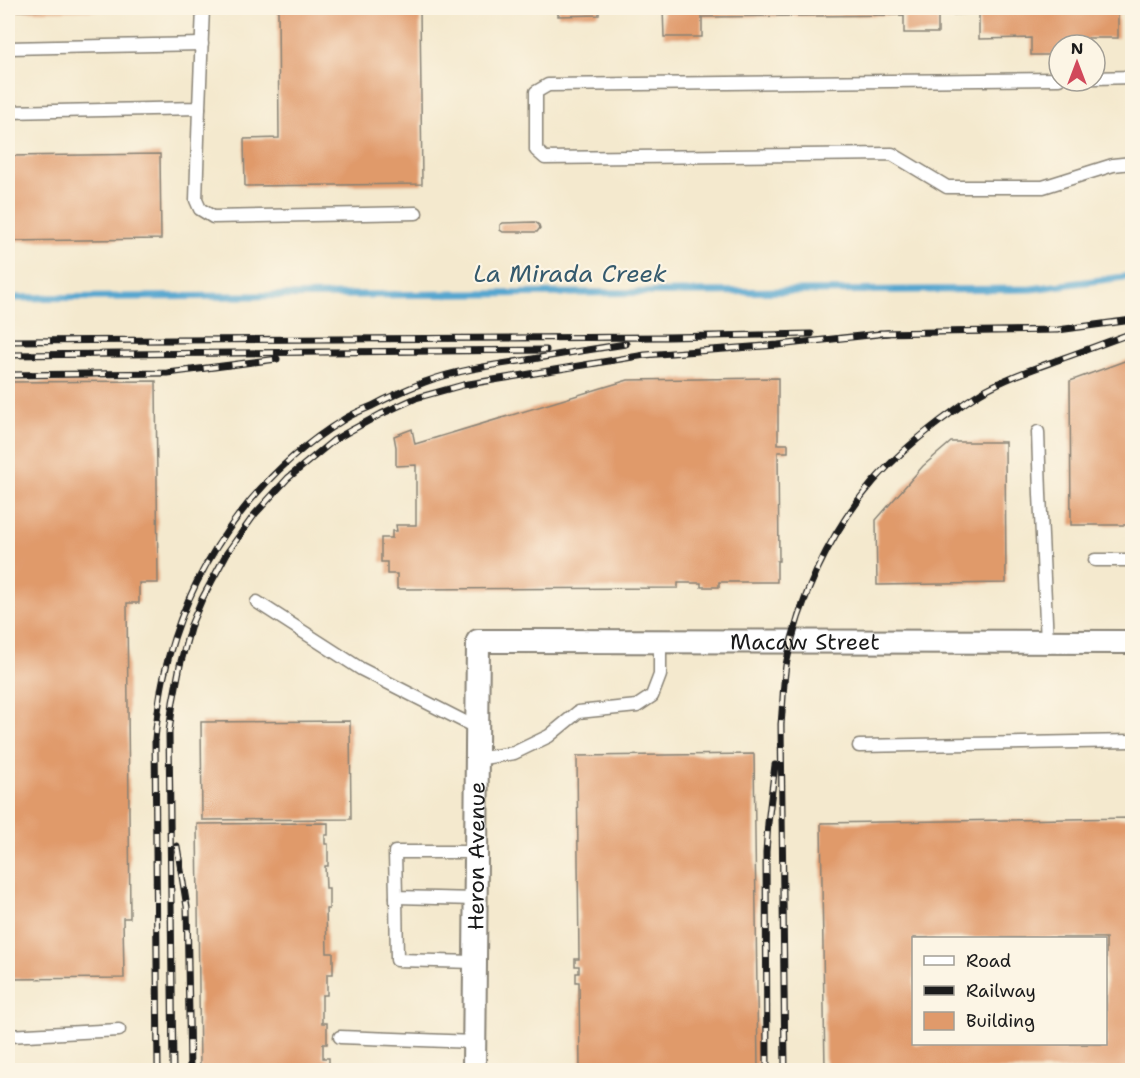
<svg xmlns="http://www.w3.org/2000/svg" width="1140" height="1078" viewBox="0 0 1140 1078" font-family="'Shantell Sans',sans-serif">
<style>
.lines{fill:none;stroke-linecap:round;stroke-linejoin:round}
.stream{stroke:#54a6cf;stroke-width:7}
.building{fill:#e09a6b;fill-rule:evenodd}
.service-casing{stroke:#888275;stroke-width:15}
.minor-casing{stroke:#888275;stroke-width:26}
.service{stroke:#fff;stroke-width:12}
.minor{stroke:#fff;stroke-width:22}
.rail-casing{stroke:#1c1c1c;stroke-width:7}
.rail{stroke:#fcf5e5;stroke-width:4.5;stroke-dasharray:14;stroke-linecap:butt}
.labels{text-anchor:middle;stroke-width:4.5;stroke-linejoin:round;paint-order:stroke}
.street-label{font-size:22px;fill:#1c1c1c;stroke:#fcf5e5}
.water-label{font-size:24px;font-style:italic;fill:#355a6d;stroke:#fcf5e5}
</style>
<rect width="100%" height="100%" fill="#fcf5e5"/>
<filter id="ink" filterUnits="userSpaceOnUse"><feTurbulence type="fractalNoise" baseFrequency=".0167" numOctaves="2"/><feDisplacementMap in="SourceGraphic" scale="12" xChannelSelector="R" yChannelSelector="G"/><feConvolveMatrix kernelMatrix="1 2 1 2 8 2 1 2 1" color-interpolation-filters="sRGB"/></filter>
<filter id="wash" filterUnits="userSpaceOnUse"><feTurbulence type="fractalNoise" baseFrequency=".008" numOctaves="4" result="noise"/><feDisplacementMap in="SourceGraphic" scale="24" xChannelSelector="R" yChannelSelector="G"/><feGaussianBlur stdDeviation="1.35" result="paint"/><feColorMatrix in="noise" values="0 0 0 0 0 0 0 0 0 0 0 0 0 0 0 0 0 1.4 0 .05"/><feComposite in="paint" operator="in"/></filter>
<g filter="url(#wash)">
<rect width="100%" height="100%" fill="#f4e9ce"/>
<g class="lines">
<!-- stream -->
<path class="stream" d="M8 298 1031 289 1132 276"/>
</g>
<g id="blocks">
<!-- building -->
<g class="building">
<path d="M8 8H146V10L8 11Z"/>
<path d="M278 8H420L422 184 245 186 244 139 279 138Z"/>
<path d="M558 8H599V15L558 16Z"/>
<path d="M663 8H1127V13H1118V38H1088V45H1059V55H1031V38L979 39V14L938 15V33H904V15L702 17V37H664Z"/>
<path d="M160 154 161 239 8 241V156Z"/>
<path d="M535 222 539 225 540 228 537 232H503L500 230V225L503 223Z"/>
<path d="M1130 359H1132V525H1071L1070 381Z"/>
<path d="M778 378V444H788V452H778L779 561H777V582H719V587H701V583H678V588L397 589V574H387V562H381V538H392V531H397L396 525H416V465L396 466V447L394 436 412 429 415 444 628 380Z"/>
<path d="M156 381 158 583H139V603H127L130 918H123L124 978 8 979V382Z"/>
<path d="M951 442H1005L1006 583 877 585 876 520 923 466Z"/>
<path d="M350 721 351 819 202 820 201 722Z"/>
<path d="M754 754 758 1070H580L579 982H576V973H579V966H575V959H579L577 756Z"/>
<path d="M1132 818V1070H825L821 823ZM914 938H1106V1044H914Z"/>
<path d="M328 823V835H325V844H328V866H325L326 888H329V909H326L327 953H333V974H327V995H322V1023H327V1044H323V1058H329V1070H200L197 824Z"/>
</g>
</g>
</g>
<g filter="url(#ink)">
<use href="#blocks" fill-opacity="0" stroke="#888275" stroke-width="1.5"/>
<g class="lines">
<!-- service casing -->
<g class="service-casing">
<g id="service">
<path d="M8 48 202 44"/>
<path d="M1095 78 1132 77"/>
<path d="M1059 79 548 85 536 92V150L545 158 892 154 947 187H1043L1113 165 1132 163"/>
<path d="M199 108 196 200 200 209 213 217 416 213"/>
<path d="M8 112 199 108 203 8"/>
<path d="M1038 432 1040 494 1047 642"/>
<path d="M1095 560H1132"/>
<path d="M257 602 361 669 477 728"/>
<path d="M859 746 1132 741"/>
<path d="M477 759 514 753 549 736 578 712 637 706 652 696 660 675V641"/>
<path d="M396 897 397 960 475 962"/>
<path d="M476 899 396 897 395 852H476"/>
<path d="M8 1036 119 1030"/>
<path d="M340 1037 474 1042"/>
</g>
</g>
<!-- minor casing -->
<g class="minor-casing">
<g id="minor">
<path id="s1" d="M474 1070 478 641 1132 642"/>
</g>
</g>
<!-- service -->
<use href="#service" class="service"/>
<!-- minor -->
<use href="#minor" class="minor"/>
<!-- rail casing -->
<g class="rail-casing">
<g id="rail">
<path d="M880 333 1058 330 1132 320"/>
<path d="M8 341 668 337 811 334"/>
<path d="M8 355 546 350"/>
<path d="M8 375 168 373 277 359"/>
<path d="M177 846 187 907 190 1070"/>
<path d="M158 1070 155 739C157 718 159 697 164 676 186 573 252 476 343 420 352 414 362 410 372 406 389 397 407 389 425 382 457 370 494 365 527 360 560 354 593 349 626 344"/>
<path d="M173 1070 169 732 173 702 180 665 191 625 202 599 227 553 255 514 288 478 334 440 348 432 381 414 416 398 463 385 645 355 778 345 888 333"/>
<path d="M767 1070 766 852 768 823 775 765"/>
<path d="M785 1070 781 724C783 705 783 685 786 665 798 601 830 532 873 482 896 456 922 434 951 413 960 406 970 399 980 393 1004 379 1030 370 1055 361 1081 352 1107 342 1132 333"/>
</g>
</g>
<!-- rail -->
<use href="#rail" class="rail"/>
</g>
</g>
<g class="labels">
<!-- street labels -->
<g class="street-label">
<text dy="8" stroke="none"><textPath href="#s1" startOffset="756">Macaw Street</textPath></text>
<text dy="8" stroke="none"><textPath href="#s1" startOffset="214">Heron Avenue</textPath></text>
</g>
<!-- water labels -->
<g class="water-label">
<text x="570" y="282">La Mirada Creek</text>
</g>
</g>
<!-- margin -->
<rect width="1140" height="1078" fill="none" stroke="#fcf5e5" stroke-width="30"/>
<!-- legend -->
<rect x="912" y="937" width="195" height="108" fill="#fcf5e5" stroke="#a29e95" stroke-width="1.5"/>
<rect x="924" y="956" width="30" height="9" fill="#ffffff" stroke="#a29e95" stroke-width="1.5"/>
<text x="966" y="967" font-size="18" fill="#1c1c1c">Road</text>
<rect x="924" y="986" width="30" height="9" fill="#1c1c1c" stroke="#a29e95" stroke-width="1.5"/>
<text x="966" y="997" font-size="18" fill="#1c1c1c">Railway</text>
<rect x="924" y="1012" width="30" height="18" fill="#e09a6b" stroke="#a29e95" stroke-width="1.5"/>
<text x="966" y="1027" font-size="18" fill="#1c1c1c">Building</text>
<!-- north arrow -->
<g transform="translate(1077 63)"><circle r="28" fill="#fcf5e5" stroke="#a29e95" stroke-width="1.5"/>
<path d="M0-4.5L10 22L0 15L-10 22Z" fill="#d1495b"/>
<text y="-9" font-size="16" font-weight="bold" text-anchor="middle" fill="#1c1c1c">N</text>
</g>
</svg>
